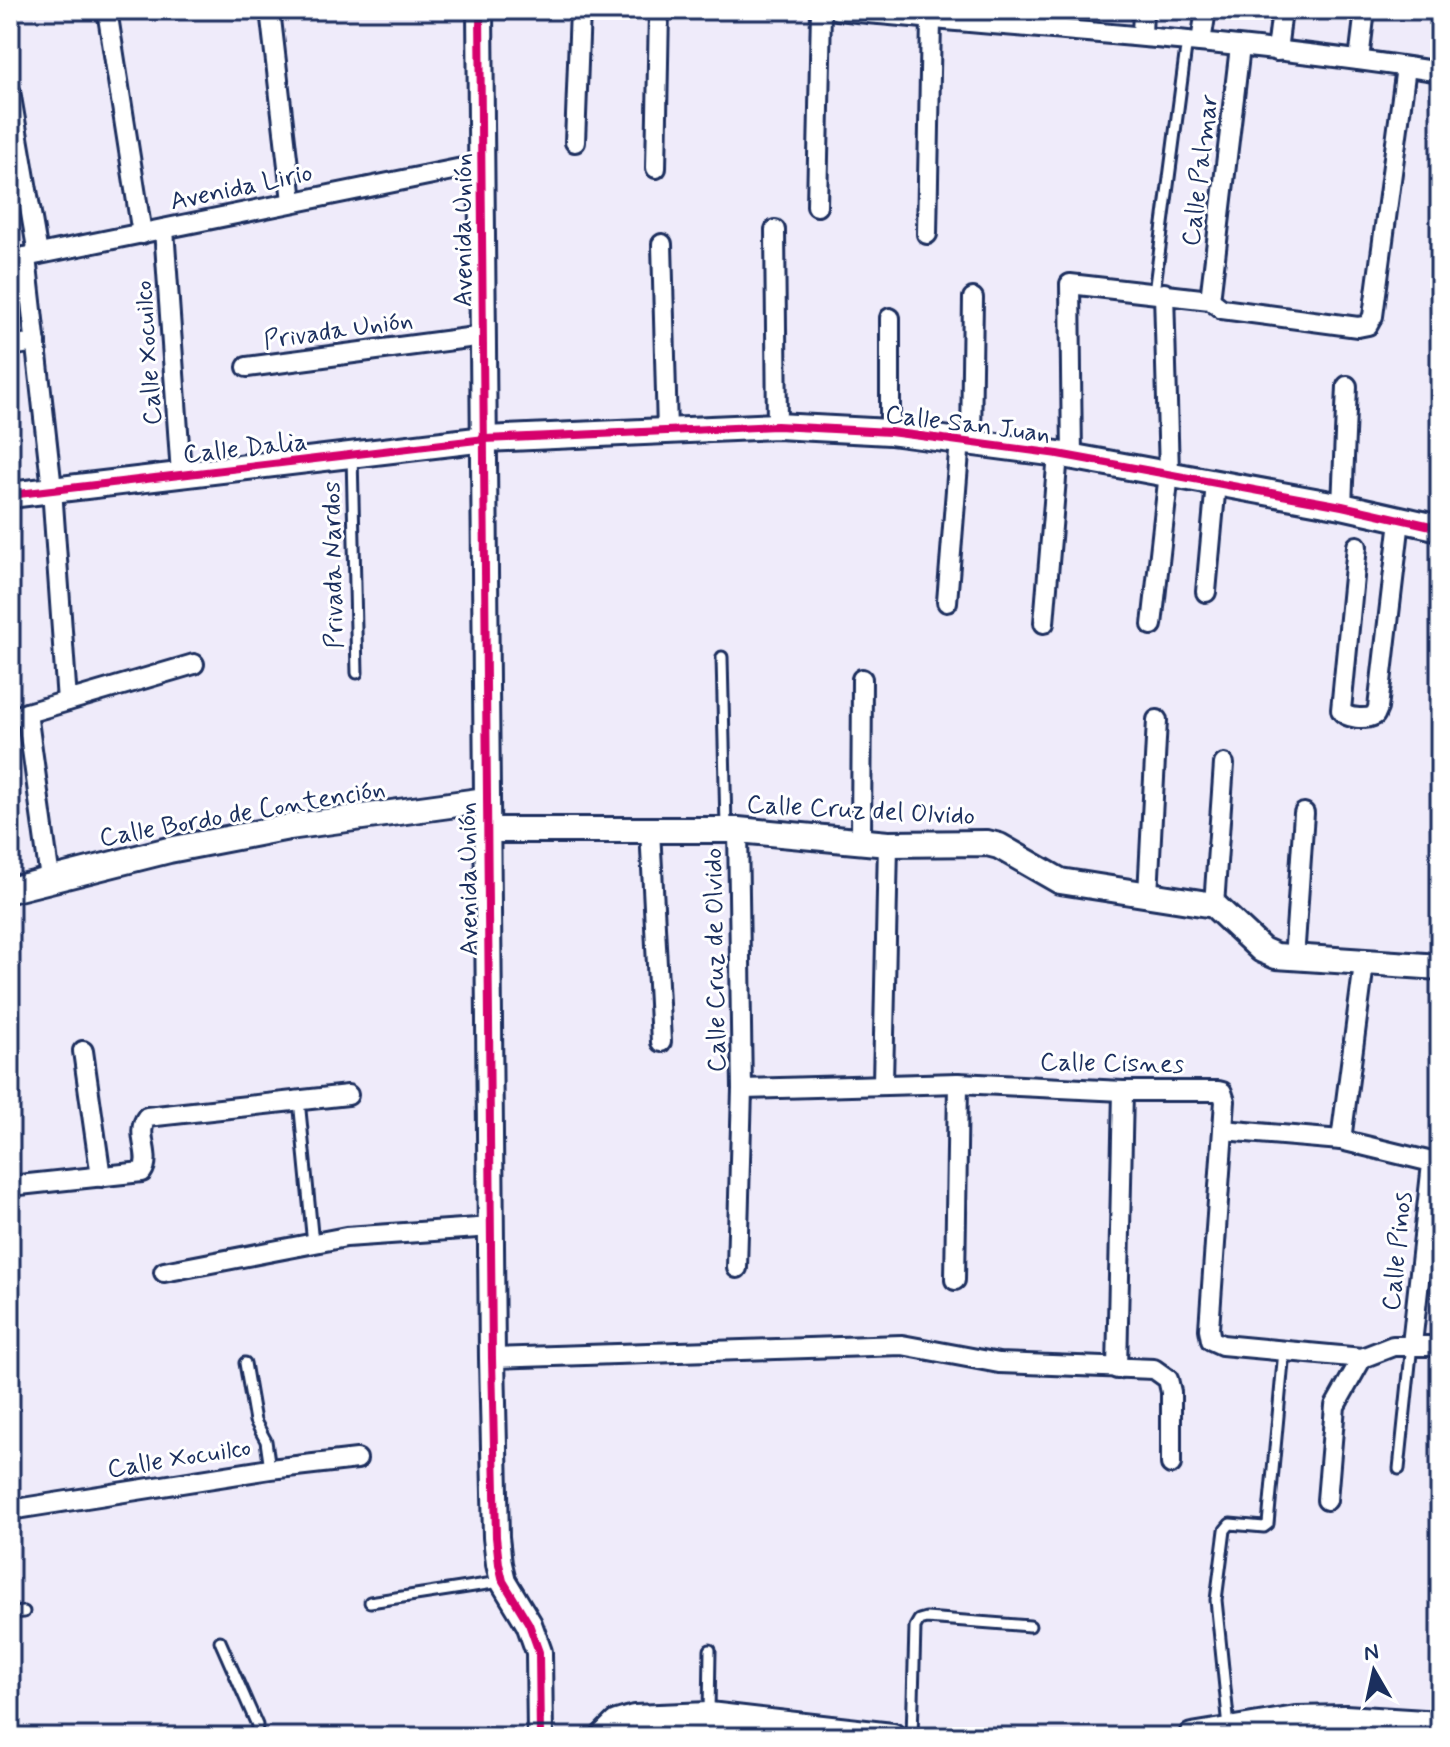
<svg xmlns="http://www.w3.org/2000/svg" width="1450" height="1747" viewBox="0 0 1450 1747" font-family="Mynerve,sans-serif">
<style>
.lines{fill:none;stroke-linecap:round;stroke-linejoin:round}
.service-casing{stroke:#1b2f5e;stroke-width:15}
.minor-casing{stroke:#1b2f5e;stroke-width:24}
.tertiary-casing{stroke:#1b2f5e;stroke-width:30}
.secondary-casing{stroke:#1b2f5e;stroke-width:32}
.service{stroke:#fff;stroke-width:9}
.minor{stroke:#fff;stroke-width:18}
.tertiary{stroke:#fff;stroke-width:24}
.secondary{stroke:#fff;stroke-width:26}
.cycleway-casing{stroke:#fff;stroke-width:13}
.cycleway{stroke:#d6006c;stroke-width:8}
.labels{text-anchor:middle;stroke-width:6;stroke-linejoin:round;paint-order:stroke}
.street-label{font-size:26px;fill:#1b2f5e;stroke:#fff}
</style>
<rect width="100%" height="100%" fill="#efebfa"/>
<filter id="ink" filterUnits="userSpaceOnUse"><feTurbulence type="fractalNoise" baseFrequency=".0125" numOctaves="2"/><feDisplacementMap in="SourceGraphic" scale="16" xChannelSelector="R" yChannelSelector="G"/><feConvolveMatrix kernelMatrix="1 2 1 2 8 2 1 2 1" color-interpolation-filters="sRGB"/></filter>
<g filter="url(#ink)">
<g class="lines">
<!-- service casing -->
<g class="service-casing">
<g id="service">
<path d="M1154 293 1187 40"/>
<path d="M352 455 357 673"/>
<path d="M722 657 726 827"/>
<path d="M299 1100 313 1244"/>
<path d="M245 1363 255 1421 266 1441 270 1469"/>
<path d="M1399 1469 1412 1344"/>
<path d="M370 1602 500 1582"/>
<path d="M10 1613 24 1612"/>
<path d="M220 1641 257 1725 256 1737"/>
<path d="M709 1713 710 1650"/>
<path d="M1229 1727 1216 1600 1225 1530 1230 1524 1264 1527 1268 1524 1284 1351"/>
<path d="M912 1737 915 1627 919 1620 926 1618 1030 1626"/>
</g>
</g>
<!-- minor casing -->
<g class="minor-casing">
<g id="minor">
<path d="M107 10 142 234"/>
<path d="M270 10 292 201"/>
<path d="M837 10C1038 30 1240 40 1440 72"/>
<path d="M1142 35 1143 10"/>
<path d="M1201 42 1206 10"/>
<path d="M1277 51 1282 10"/>
<path d="M1359 60 1365 10"/>
<path d="M10 91 38 254"/>
<path d="M575 142 580 10"/>
<path d="M656 168 659 10"/>
<path d="M817 206 821 10"/>
<path d="M164 229 181 474"/>
<path d="M775 230 777 426"/>
<path d="M927 234 931 19"/>
<path d="M662 244 667 431"/>
<path d="M26 257 52 489 67 701"/>
<path d="M10 260 482 164"/>
<path d="M1210 300 1240 47"/>
<path d="M890 318V432"/>
<path d="M10 346 36 342"/>
<path d="M247 367 483 336"/>
<path d="M971 441 973 298"/>
<path d="M1072 457 1070 284 1210 300 1222 309 1358 327 1368 325 1373 316 1406 67"/>
<path d="M1342 506 1347 386"/>
<path d="M1357 546 1341 710C1346 719 1366 720 1375 715L1378 708 1400 520"/>
<path d="M1206 592 1216 483"/>
<path d="M947 602 960 440"/>
<path d="M1044 623 1058 454"/>
<path d="M1152 625 1169 473 1164 293"/>
<path d="M27 713 50 879"/>
<path d="M10 718 194 664"/>
<path d="M650 830 661 1042"/>
<path d="M861 842 862 679"/>
<path d="M1148 895 1157 720"/>
<path d="M1214 905 1224 764"/>
<path d="M1294 959 1304 813"/>
<path d="M83 1051 101 1177"/>
<path d="M883 1083 888 844"/>
<path d="M742 1089 958 1083 1123 1091H1218L1222 1092 1225 1101 1209 1329 1211 1340 1222 1345 1362 1358 1393 1346H1440"/>
<path d="M1223 1130 1341 1140 1440 1164"/>
<path d="M1341 1140 1364 964"/>
<path d="M10 1186 142 1172C153 1156 134 1133 147 1117L348 1095"/>
<path d="M737 1268 742 1089 738 830"/>
<path d="M164 1272 346 1237 492 1227"/>
<path d="M955 1280 958 1083"/>
<path d="M1412 1344 1432 1164"/>
<path d="M492 1358 902 1345 999 1363 1154 1369 1168 1379 1171 1392V1464"/>
<path d="M1117 1369 1123 1091"/>
<path d="M1327 1500 1335 1406 1362 1358"/>
<path d="M10 1510 270 1469 357 1459"/>
</g>
</g>
<!-- tertiary casing -->
<g class="tertiary-casing">
<g id="tertiary">
<path d="M480 10 492 1358 496 1537 499 1564 503 1581 529 1624 539 1652 540 1737"/>
<path d="M10 495 485 439 777 426 890 432 1058 454 1342 506 1440 528"/>
<path d="M487 830H738L888 844 987 843 999 846 1060 881 1214 905 1262 950 1276 956 1440 967"/>
<path d="M10 890 169 850 289 827 486 800"/>
</g>
</g>
<!-- secondary casing -->
<g class="secondary-casing">
<g id="secondary">
<path d="M604 1737 617 1724 634 1719 709 1716 892 1737"/>
<path d="M1192 1737 1296 1720 1345 1719 1440 1725"/>
</g>
</g>
<!-- service -->
<use href="#service" class="service"/>
<!-- minor -->
<use href="#minor" class="minor"/>
<!-- tertiary -->
<use href="#tertiary" class="tertiary"/>
<!-- secondary -->
<use href="#secondary" class="secondary"/>
<!-- cycleway casing -->
<g class="cycleway-casing">
<g id="cycleway">
<path d="M480 10 492 1358 496 1537 499 1564 503 1581 529 1624 539 1652 540 1737"/>
<path d="M10 495 485 439 777 426 890 432 1058 454 1342 506 1440 528"/>
</g>
</g>
<!-- cycleway -->
<use href="#cycleway" class="cycleway"/>
</g>
</g>
<g class="labels">
<!-- street labels -->
<g class="street-label">
<text transform="translate(1199 170) rotate(-83)" y="9">Calle Palmar</text>
<text transform="translate(241 186) rotate(-12)" y="9">Avenida Lirio</text>
<text transform="translate(462 230) rotate(-90)" y="9">Avenida Unión</text>
<text transform="translate(338 329) rotate(-8)" y="9">Privada Unión</text>
<text transform="translate(147 353) rotate(-94)" y="9">Calle Xocuilco</text>
<text transform="translate(968 423) rotate(7)" y="9">Calle San Juan</text>
<text transform="translate(245 447) rotate(-6)" y="9">Calle Dalia</text>
<text transform="translate(332 565) rotate(-91)" y="9">Privada Nardos</text>
<text transform="translate(861 809) rotate(3)" y="9">Calle Cruz del Olvido</text>
<text transform="translate(242 812) rotate(-10)" y="9">Calle Bordo de Contención</text>
<text transform="translate(467 879) rotate(-91)" y="9">Avenida Unión</text>
<text transform="translate(714 960) rotate(-91)" y="9">Calle Cruz de Olvido</text>
<text transform="translate(1112 1062) rotate(1)" y="9">Calle Cisnes</text>
<text transform="translate(1396 1251) rotate(-84)" y="9">Calle Pinos</text>
<text transform="translate(179 1457) rotate(-9)" y="9">Calle Xocuilco</text>
</g>
</g>
<!-- margin -->
<rect width="1450" height="1747" fill="none" stroke="#fff" stroke-width="40"/>
<rect x="20" y="20" width="1410" height="1707" fill="none" stroke="#1b2f5e" stroke-width="3" filter="url(#ink)"/>
<!-- north arrow -->
<g transform="translate(1374 1671) rotate(351)" stroke="#ffffff" stroke-width="6" paint-order="stroke">
<path d="M0-6L14 30L0 20L-14 30Z" fill="#1b2f5e"/>
<text y="-12" font-size="22" font-weight="bold" text-anchor="middle" fill="#1b2f5e">N</text>
</g>
</svg>
